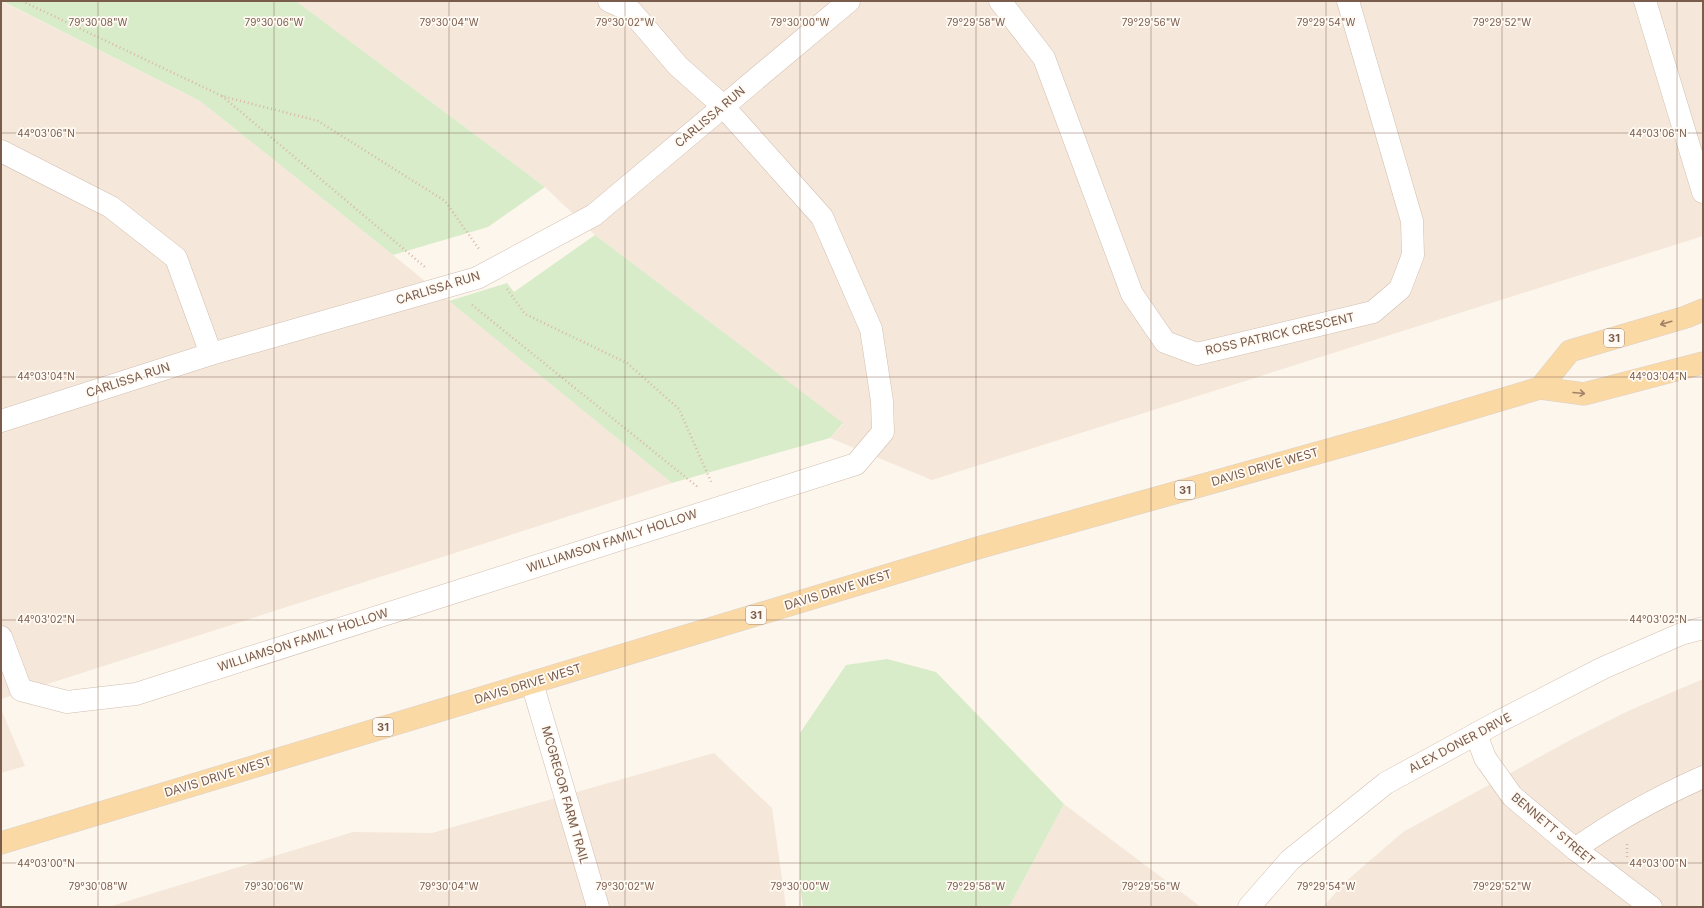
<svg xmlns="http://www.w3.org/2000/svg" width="1704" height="908" viewBox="0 0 1704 908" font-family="Inter,sans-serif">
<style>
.residential{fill:#f5e8da}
.green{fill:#d8ecc9}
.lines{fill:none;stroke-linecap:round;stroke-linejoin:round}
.street-casing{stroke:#d1beb0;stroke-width:23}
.secondary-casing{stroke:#d6c0b0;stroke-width:23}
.primary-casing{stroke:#dad1cd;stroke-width:23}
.path{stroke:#d9b8a5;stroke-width:2.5;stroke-dasharray:1 3;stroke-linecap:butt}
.street{stroke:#fff;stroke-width:22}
.secondary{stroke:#fff;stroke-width:22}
.primary{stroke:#fbd9a5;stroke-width:22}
.oneway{stroke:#a18267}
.ticks{fill:none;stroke:#7a5c4d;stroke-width:1;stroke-opacity:0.45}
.labels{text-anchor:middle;stroke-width:3.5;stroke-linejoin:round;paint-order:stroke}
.shield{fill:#fffaf3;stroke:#a28b7f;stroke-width:1}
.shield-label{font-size:11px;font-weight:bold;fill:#7a5c4d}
.street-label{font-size:12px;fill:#7a5c4d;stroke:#fffaf3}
.ticks-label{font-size:10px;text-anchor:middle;fill:#7a5c4d;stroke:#fffaf3;stroke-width:3.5;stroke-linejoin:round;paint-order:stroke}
</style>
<rect width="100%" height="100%" fill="#fdf6ec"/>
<!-- residential -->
<g class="residential">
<path d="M1 1 200 101 393 255 672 483 1 699Z"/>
<path d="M296 1H1703V236L932 480 830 438 843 424 595 235 545 187Z"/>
<path d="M1703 679V907H1323L1344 883 1403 832 1574 738 1628 711Z"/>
<path d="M1 709 25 766 1 773Z"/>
<path d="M714 753 772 808 786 907H108L353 832 432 833Z"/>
<path d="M1064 804 1201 907H1009Z"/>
</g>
<!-- green -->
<g class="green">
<path d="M2 1H296L545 187 488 227 393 255 200 101Z"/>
<path d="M595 235 843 423 830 438 672 483 449 301 507 283 514 292Z"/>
<path d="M887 659 936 672 1064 804 1009 907H803L800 886V733L846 665Z"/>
</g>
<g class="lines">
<!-- street casing -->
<g class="street-casing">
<g id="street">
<path d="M1000 1 1044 58 1132 294 1165 342 1197 354 1373 312 1400 289 1413 255 1412 221 1348 1"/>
<path d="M1645 1 1703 192"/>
<path d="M1 151 111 207 176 258 211 354"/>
<path d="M1 421 211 354 477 278 594 215 849 1"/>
<path d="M1 637 21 690 67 702 136 694 856 464 883 432 882 401 871 329 822 217 723 106 678 66 631 11 609 1"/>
<path d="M532 683 598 907"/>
<path d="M1476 734 1485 758 1512 796 1575 849 1651 907"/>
<path d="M1575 849C1617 819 1656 798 1703 777"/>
</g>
</g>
<!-- secondary casing -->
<g class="secondary-casing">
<path id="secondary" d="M1249 907 1290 860 1386 783 1498 722 1603 668 1681 634 1703 628"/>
</g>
<!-- primary casing -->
<g class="primary-casing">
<g id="primary">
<path d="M1540 388 1570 351 1686 317 1703 310"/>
<path d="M1 843 981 547 1389 433 1540 388 1584 394 1703 363"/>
</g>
</g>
<!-- path -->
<g class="path">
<path d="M22 1 222 96 318 121 445 201 479 249"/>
<path d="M222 96 425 267"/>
<path d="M507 289 525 314 627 363 679 409 712 484"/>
<path d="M472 305 699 488"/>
<path d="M1627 857V844"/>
</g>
<!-- street -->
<use href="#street" class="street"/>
<!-- secondary -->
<use href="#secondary" class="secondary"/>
<!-- primary -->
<use href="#primary" class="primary"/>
</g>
<!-- one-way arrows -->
<defs><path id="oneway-shaft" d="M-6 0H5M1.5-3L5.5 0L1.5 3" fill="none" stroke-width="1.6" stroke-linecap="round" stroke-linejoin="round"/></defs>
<g class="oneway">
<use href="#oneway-shaft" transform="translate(1666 323) rotate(164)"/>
<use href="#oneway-shaft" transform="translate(1579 393) rotate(5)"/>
</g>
<!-- ticks -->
<path class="ticks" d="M98 1V907M274 1V907M449 1V907M625 1V907M800 1V907M976 1V907M1151 1V907M1326 1V907M1502 1V907M1677 1V907M1 133H1703M1 377H1703M1 620H1703M1 863H1703"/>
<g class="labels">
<!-- shield labels -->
<g class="shield">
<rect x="1604" y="329" width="20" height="18" rx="3"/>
<rect x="1175" y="481" width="20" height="18" rx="3"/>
<rect x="746" y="606" width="20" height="18" rx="3"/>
<rect x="373" y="718" width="20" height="18" rx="3"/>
</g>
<g class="shield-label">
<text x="1614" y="342">31</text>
<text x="1185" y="494">31</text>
<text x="756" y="619">31</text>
<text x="383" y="731">31</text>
</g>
<!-- street labels -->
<g class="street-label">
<text transform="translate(710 117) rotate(-40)" y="4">CARLISSA RUN</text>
<text transform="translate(438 288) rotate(-17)" y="4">CARLISSA RUN</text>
<text transform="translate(1280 334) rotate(-13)" y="4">ROSS PATRICK CRESCENT</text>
<text transform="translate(128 380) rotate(-18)" y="4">CARLISSA RUN</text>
<text transform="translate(1265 467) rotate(-16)" y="4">DAVIS DRIVE WEST</text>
<text transform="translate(612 541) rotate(-18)" y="4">WILLIAMSON FAMILY HOLLOW</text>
<text transform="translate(838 590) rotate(-17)" y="4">DAVIS DRIVE WEST</text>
<text transform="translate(303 640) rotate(-18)" y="4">WILLIAMSON FAMILY HOLLOW</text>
<text transform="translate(528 684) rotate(-17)" y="4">DAVIS DRIVE WEST</text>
<text transform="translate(1460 743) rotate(-28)" y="4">ALEX DONER DRIVE</text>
<text transform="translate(218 777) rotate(-17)" y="4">DAVIS DRIVE WEST</text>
<text transform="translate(565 795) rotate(74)" y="4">MCGREGOR FARM TRAIL</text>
<text transform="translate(1553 829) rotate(40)" y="4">BENNETT STREET</text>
</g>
</g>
<g class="ticks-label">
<text x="98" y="26">79°30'08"W</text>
<text x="274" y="26">79°30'06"W</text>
<text x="449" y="26">79°30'04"W</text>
<text x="625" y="26">79°30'02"W</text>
<text x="800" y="26">79°30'00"W</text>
<text x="976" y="26">79°29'58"W</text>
<text x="1151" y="26">79°29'56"W</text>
<text x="1326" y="26">79°29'54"W</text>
<text x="1502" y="26">79°29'52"W</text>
<text x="46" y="137">44°03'06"N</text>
<text x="1658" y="137">44°03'06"N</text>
<text x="46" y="380">44°03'04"N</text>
<text x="1658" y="380">44°03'04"N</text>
<text x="46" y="623">44°03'02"N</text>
<text x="1658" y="623">44°03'02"N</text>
<text x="46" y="867">44°03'00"N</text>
<text x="1658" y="867">44°03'00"N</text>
<text x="98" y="890">79°30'08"W</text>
<text x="274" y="890">79°30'06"W</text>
<text x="449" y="890">79°30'04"W</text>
<text x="625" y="890">79°30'02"W</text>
<text x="800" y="890">79°30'00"W</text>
<text x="976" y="890">79°29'58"W</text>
<text x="1151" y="890">79°29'56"W</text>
<text x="1326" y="890">79°29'54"W</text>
<text x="1502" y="890">79°29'52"W</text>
</g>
<!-- border -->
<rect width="1704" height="908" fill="none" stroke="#7a5c4d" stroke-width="4"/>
</svg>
